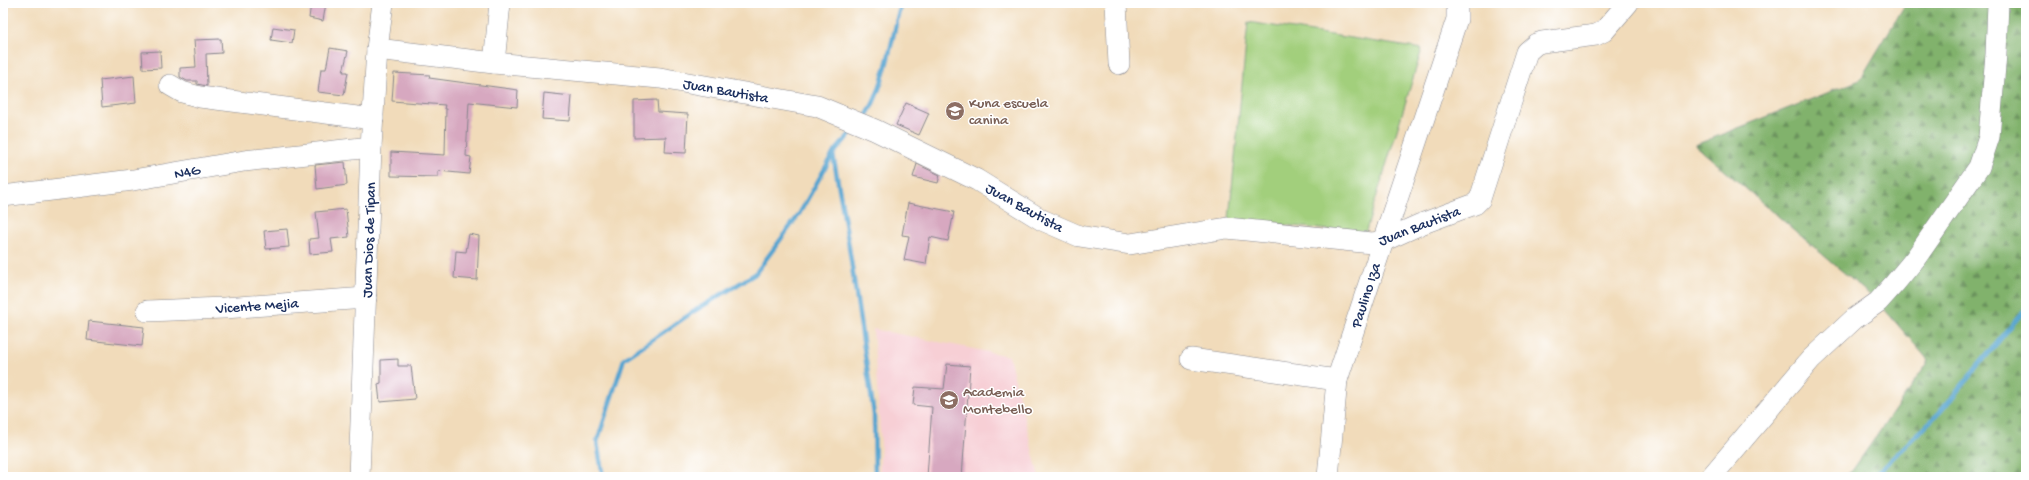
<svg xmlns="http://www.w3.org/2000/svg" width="2029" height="480" viewBox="0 0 2029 480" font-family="'Gochi Hand',sans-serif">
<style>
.built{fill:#f7cfd5}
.forest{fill:url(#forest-firs);stroke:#4e7065}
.park{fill:#a2cf7c;stroke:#5e7f6d}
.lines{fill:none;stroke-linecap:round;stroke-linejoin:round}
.stream{stroke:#57a4d0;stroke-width:4.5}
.building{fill:#d7a8c0}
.minor-casing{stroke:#86858c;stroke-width:22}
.minor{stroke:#fff;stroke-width:21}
.labels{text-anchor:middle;stroke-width:3;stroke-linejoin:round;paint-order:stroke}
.street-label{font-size:15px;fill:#1b2f5e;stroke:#fff}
.education-label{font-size:15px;fill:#785e54;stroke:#fff;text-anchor:start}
</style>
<defs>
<pattern id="forest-firs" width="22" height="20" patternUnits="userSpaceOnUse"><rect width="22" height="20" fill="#81b26c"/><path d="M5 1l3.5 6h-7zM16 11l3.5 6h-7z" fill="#69915c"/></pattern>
</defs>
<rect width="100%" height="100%" fill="#fff"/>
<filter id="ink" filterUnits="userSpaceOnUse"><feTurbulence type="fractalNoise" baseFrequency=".025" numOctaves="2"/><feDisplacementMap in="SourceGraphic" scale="8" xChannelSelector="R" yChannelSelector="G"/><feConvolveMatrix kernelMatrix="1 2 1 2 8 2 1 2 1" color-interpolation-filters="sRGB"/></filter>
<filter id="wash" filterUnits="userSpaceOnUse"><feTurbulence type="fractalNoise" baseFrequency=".012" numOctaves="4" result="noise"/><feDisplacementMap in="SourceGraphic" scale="16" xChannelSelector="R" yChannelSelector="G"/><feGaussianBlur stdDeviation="0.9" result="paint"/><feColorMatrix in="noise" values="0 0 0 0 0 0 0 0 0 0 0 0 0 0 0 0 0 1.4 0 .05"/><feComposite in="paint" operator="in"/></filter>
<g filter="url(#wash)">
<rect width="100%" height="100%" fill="#f1dbba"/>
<!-- built -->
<path class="built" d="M873 329 1009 356 1039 477H879L881 444Z"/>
<!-- forest -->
<path class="forest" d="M1906 3H2026V477H1843L1852 471 1929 361 1878 302 1695 145 1860 80Z"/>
<!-- park -->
<path class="park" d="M1248 22 1422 49 1365 234 1229 219Z"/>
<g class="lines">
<!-- stream -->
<g class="stream">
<path d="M863 120C883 96 893 34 901 3"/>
<path d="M855 128 833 154 848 240 874 415 875 477"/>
<path d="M603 477 597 442 624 359 696 310 755 274 798 216 833 154"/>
<path d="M1873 477 1940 412 2026 308"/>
</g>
</g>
<g id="blocks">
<!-- building -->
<g class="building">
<path d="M311 3H326L323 21 309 18Z"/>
<path d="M273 27 294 30 292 43 271 40Z"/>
<path d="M221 39 222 53 206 54 207 86 197 84V81H187L180 77V68L196 67 194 40Z"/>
<path d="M330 48 348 51 343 72H348L344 95 318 92 321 69H326Z"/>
<path d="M160 51 161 68 143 69 142 52Z"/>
<path d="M394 73 430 75 429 78 518 90 517 107 469 102 466 156 471 157 469 174 438 171V177L391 176V152L445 155 446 109H444L445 105 392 101Z"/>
<path d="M134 76 136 103 102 107 100 80Z"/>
<path d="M544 93 572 96 570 121 542 119Z"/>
<path d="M657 100 658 112 688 114 686 153 665 152 666 137 634 138V101Z"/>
<path d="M906 103 929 113 919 135 896 125Z"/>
<path d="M345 162 347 185 317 189 315 165Z"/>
<path d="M917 164 940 175 938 183 913 177Z"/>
<path d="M908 203 954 212 948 241 930 237 926 264 904 260 909 236 902 235Z"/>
<path d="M346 209 349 237 331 239 333 252 310 254 309 239 319 238 316 212Z"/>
<path d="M287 229 289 247 266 249 264 231Z"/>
<path d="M469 234 479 236 477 280 454 278 456 251 466 252Z"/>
<path d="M89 321 144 327 142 346 87 340Z"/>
<path d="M398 359V366H411L415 399 380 402 378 384 381 383V360Z"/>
<path d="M947 364 970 366 962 477H927L932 407 913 405 915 387 944 389Z"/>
</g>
</g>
</g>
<g filter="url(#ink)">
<use href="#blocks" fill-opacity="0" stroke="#86858c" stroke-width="1"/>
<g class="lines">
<!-- minor casing -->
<g class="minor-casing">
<g id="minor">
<path d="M1116 3 1119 64"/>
<path d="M377 49 494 63 660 78 817 106 875 130 977 180 1042 220 1079 236 1130 244 1227 228 1372 243 1383 241 1421 224 1475 204 1480 199 1527 52 1536 44 1542 42 1596 35 1604 31 1628 3"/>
<path d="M494 63 500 3"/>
<path d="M170 85 182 92 200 97 373 119"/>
<path d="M3 196 133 180 244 161 371 147"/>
<path d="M147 311 224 308 366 298"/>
<path d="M1191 359 1337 380"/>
<path d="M359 477 371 147 377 49 383 3"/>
<path d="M1328 477 1337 380 1457 19V3"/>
<path d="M1711 477 1811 359 1854 319 1878 302 1895 283 1915 259 1979 167 1989 137 1996 54 1998 3"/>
</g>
</g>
<!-- minor -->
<use href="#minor" class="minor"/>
</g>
</g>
<!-- icons -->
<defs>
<g id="school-disc" transform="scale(1)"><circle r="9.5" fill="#8d6e63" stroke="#fff"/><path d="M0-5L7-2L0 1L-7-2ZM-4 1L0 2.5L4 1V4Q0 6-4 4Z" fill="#fff"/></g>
</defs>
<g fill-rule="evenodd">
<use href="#school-disc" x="955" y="111"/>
<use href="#school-disc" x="949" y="400"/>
</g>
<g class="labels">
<!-- street labels -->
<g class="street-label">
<text transform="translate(726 90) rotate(10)" y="5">Juan Bautista</text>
<text transform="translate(187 171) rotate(-10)" y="5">N4G</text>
<text transform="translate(1025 207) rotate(29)" y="5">Juan Bautista</text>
<text transform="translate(1419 225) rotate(-21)" y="5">Juan Bautista</text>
<text transform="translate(368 240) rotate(-88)" y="5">Juan Dios de Tipan</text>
<text transform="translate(1365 295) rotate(-72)" y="5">Paulino Iza</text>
<text transform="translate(257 305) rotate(-4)" y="5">Vicente Mejia</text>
</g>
<!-- education labels -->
<g class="education-label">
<text x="969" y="107">Kuna escuela<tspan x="969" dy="17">canina</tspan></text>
<text x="963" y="396">Academia<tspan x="963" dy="17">Montebello</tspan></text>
</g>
</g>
<!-- margin -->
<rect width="2029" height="480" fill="none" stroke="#fff" stroke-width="16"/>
</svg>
